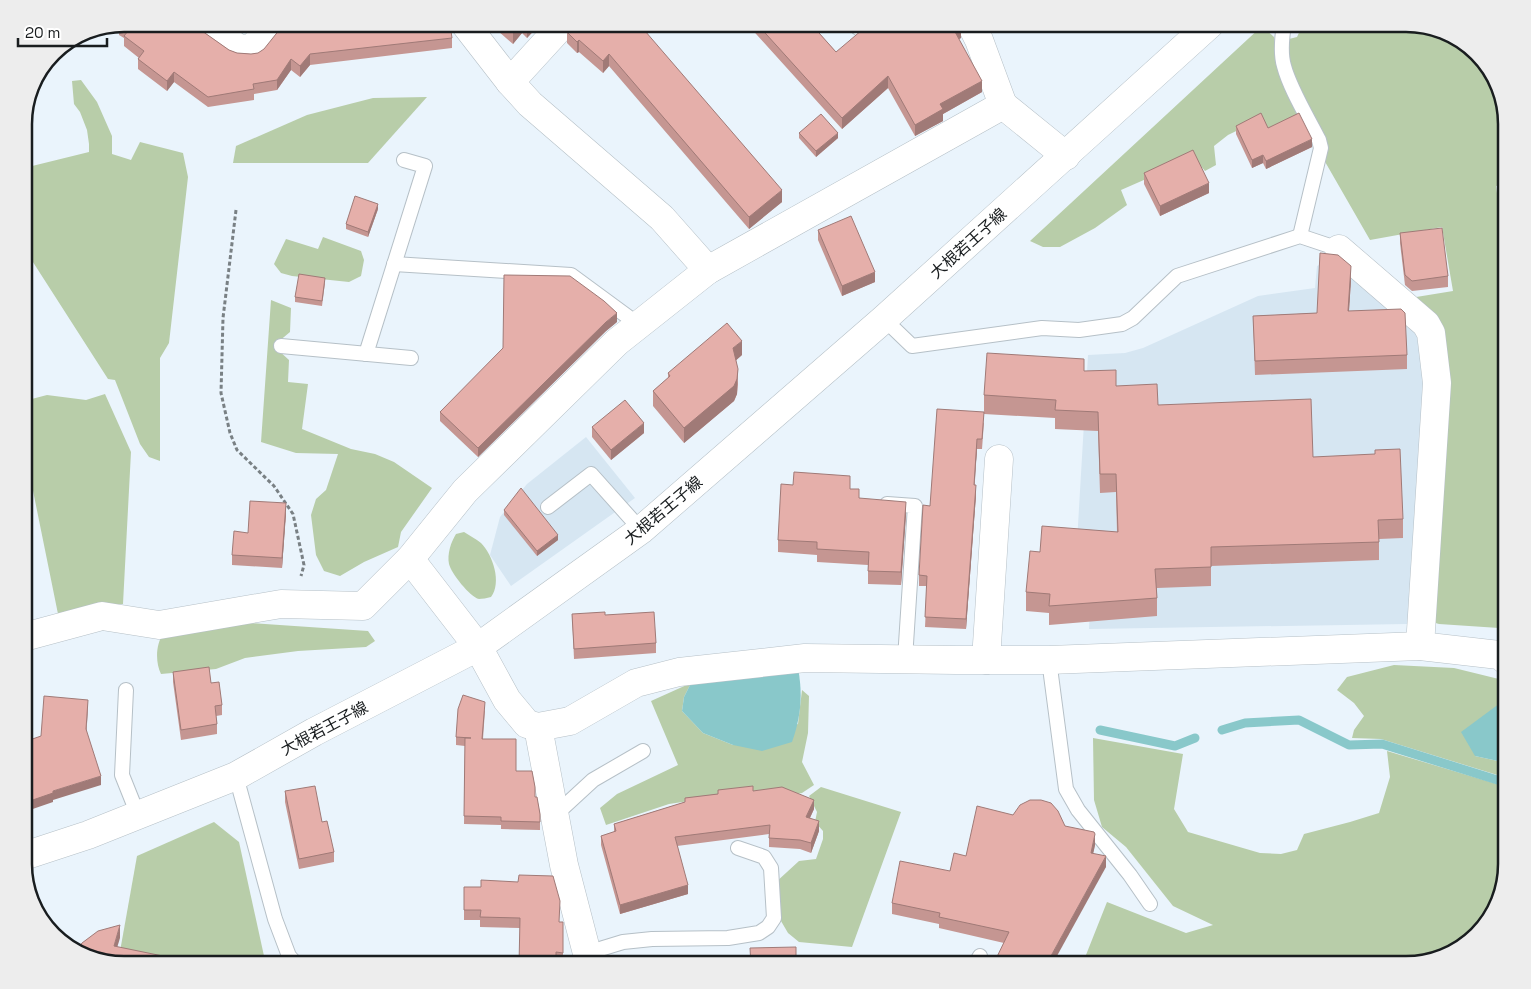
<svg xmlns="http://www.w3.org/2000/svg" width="1531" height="989" viewBox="0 0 1531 989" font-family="'Space Grotesk','Noto Sans JP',sans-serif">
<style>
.built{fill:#d6e6f2}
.green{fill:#b8cda9}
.water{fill:#89c8ca}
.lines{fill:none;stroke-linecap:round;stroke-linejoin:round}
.stream{stroke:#89c8ca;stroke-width:9}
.lane-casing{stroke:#b6c0c7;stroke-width:16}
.street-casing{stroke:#b6c0c7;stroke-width:29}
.secondary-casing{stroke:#b6c0c7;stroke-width:29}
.path{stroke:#798084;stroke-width:3;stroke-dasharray:4 2.5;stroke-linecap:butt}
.lane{stroke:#fff;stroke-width:14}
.street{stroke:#fff;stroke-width:28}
.secondary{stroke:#fff;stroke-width:28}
.wall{fill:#c59692}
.shaded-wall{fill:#a07a77}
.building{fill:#e5afaa;stroke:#a07a77}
.labels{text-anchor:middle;stroke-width:4.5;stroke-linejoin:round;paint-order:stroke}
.street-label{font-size:16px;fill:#191d1f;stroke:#fff}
.rim{fill:none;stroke:#191d1f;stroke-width:2.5}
</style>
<rect width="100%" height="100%" fill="#eaf4fc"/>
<!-- built -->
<g class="built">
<path d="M1333 258 1425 333 1428 384 1410 610 1407 624 1089 629 1093 545 1077 542 1088 355 1125 353 1143 348 1258 296 1315 288 1317 266Z"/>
<path d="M586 437 635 498 511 586 490 555 500 517 527 484Z"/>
</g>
<!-- green -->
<g class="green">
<path d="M1303 24H1406L1462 41 1494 75 1507 125V183L1496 186 1502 228 1507 230V623L1499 628 1439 624 1432 622 1447 382 1404 299 1453 291 1442 227 1370 240 1320 153 1290 73 1285 40 1297 37Z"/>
<path d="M1262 26 1274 37 1279 71 1306 122 1268 130 1261 119 1228 135 1214 146 1216 165 1205 171 1194 158 1121 190 1127 205 1095 228 1060 247H1043L1030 241Z"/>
<path d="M81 80 97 102 112 136V154L131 160 140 142 183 153 188 177 169 343 160 358V461L149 457 140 444 115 380 108 379 31 259 24 206V168L89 152V144L87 130 80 112 74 104 72 81Z"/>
<path d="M427 97 368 163H233L236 146 307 115 373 98Z"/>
<path d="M323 237 361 251 364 260 361 276 349 282 292 276 281 273 274 264 286 239 318 249Z"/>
<path d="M271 300 291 308 290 332 278 342V350L289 360 288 382 308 384 302 429 351 449 375 454 394 462 432 488 401 532 398 547 364 562 340 576 324 571 316 555 311 515 316 499 326 490 338 454 296 453 261 442Z"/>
<path d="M105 394 131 452 123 604 98 606 58 614 28 466 24 464V401L47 395 86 400Z"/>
<path d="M464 532C469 535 476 539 481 543 493 555 502 583 491 597 487 598 482 599 479 599 470 597 451 573 449 564 447 554 451 542 456 534Z"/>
<path d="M250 623 368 631 375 641 366 647 298 651 245 658 216 669 161 674C155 662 156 644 163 634Z"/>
<path d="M1394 665 1454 668 1507 681V698L1504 700 1475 756 1507 763V778L1381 739 1352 738 1354 730 1364 716 1354 703 1337 690 1347 677Z"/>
<path d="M691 683 684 697 682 711 703 733 733 745 798 724 802 690 809 696 808 733 802 762 814 785 802 793 787 796 762 790 669 804 606 825 600 808 617 794 678 765 651 701Z"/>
<path d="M1093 738 1183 754 1174 809 1188 832 1260 853 1281 854 1297 850 1304 834 1350 822 1379 813 1390 777 1387 751 1507 787V864L1490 920 1456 952 1406 965H1082L1107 902 1186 933 1213 925 1173 906 1126 847 1102 827 1094 800Z"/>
<path d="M821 787 901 812 852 947 799 942 788 933 781 921 775 883 799 861 816 859 823 839V831L815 822 817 812 809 796Z"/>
<path d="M214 822 239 842 266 965H157L119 957 137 856Z"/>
</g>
<!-- water -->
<g class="water">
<path d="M798 668C803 695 801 716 792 742L762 751 733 745 703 733 682 711 684 697 691 683Z"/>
<path d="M1507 698V763L1475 756 1461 732Z"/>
</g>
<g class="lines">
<!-- stream -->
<g class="stream">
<path d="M1100 730 1175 746 1195 738"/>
<path d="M1222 730 1245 723 1299 720 1349 745 1382 744 1507 783"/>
</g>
<!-- lane casing -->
<g class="lane-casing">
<g id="lane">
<path d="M1284 24C1282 37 1280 53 1284 66 1290 89 1308 118 1319 140L1321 148 1300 236"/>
<path d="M858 28 866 24"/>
<path d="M394 264 571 275 639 325"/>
<path d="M884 319 912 346 1042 328 1079 330 1122 324 1133 318 1177 276 1300 236 1339 249"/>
<path d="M281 346 411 358"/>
<path d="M366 354 425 166 404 160"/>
<path d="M887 504 915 506 905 659"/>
<path d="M548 507 591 474 641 530"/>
<path d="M1049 660 1066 789 1078 810 1130 875 1150 904"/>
<path d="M126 690 122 775 138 815"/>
<path d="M236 776 275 919 289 956 297 965"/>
<path d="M555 815 593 780 643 751"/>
<path d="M587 953 623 942 652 939 728 938 759 933 768 927 774 918 771 868 764 857 738 848"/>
<path d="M975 965 980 956"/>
</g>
</g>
<!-- street casing -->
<g class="street-casing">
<g id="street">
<path d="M205 24 238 48 252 49 272 24"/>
<path d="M465 24 510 82 530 104 662 218 708 270"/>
<path d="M510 82 563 24"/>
<path d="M1003 105 1066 156"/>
<path d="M1339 249 1426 324 1431 333 1437 383 1420 646"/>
<path d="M410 559 478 647 507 700 527 724 538 727 570 721 636 683 679 672 805 658 956 660H1049L1420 646 1499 655 1507 661"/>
<path d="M24 637 102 616 159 625 281 604 363 606 410 559 465 491 617 342 708 270 1003 105 979 40 971 24"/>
<path d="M986 660 999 459"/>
<path d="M538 727 564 865 590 965"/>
</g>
</g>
<!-- secondary casing -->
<g class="secondary-casing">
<path id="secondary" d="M24 856 88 835 236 776 314 732 478 647 641 530 884 319 1210 24"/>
</g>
<!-- path -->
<path class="path" d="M236 210 223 318 221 393 230 433 237 450 274 486 293 514 304 565 301 576"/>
<!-- lane -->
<use href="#lane" class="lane"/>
<!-- street -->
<use href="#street" class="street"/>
<!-- secondary -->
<use href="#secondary" class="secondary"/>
</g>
<!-- wall -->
<g class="wall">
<path d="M125 24 195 26 229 50 237 53 251 54 452 38V48L310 65 300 77 291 70 277 90 254 94V100L208 107 174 82 167 91 138 69V59L139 58 124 46V38L119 35V26L117 25Z"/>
<path d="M232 24H252L245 33Z"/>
<path d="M490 24H540L527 38 522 33 513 44Z"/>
<path d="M574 24 782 202 749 229 609 66 603 73 579 52 577 53 567 43V32Z"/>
<path d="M747 24H811L836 52 961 38 959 39 982 92 943 114V121L915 136 888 88 842 129Z"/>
<path d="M1236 126 1268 128 1312 147 1266 169 1263 163 1252 168 1236 134Z"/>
<path d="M799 133 838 138 816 157 799 138Z"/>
<path d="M1144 173 1209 193 1160 216 1144 184Z"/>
<path d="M1506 189H1507V206L1506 198Z"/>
<path d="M378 209 368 237 346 229V224Z"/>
<path d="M818 230 875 282 842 296 818 240Z"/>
<path d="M1400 233 1448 276V287L1412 291 1405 285 1400 243Z"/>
<path d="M1351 280 1349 311 1407 355V369L1255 375 1253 316 1317 313Z"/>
<path d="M325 283 322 306 295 302V297Z"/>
<path d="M617 322 606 331 478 457 440 421V412Z"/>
<path d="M742 355 736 360 738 384 737 394 734 401 684 443 653 406V391L668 378V373Z"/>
<path d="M1084 371 1158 405 1313 457 1403 519V538L1379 539V560L1211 566V586L1157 588V616L1049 625V613L1026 611V592L1040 552 1117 532 1116 492 1100 493 1098 431 1055 429V418L984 414V395Z"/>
<path d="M984 422 982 449H977L974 485 976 495 966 629 925 627 927 586H919V575L930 506Z"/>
<path d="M592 427 644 433 611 460 592 437Z"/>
<path d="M850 489 859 498 906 514 901 585 868 584V565L817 562V555L778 552V540Z"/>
<path d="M504 510 558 540 537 556 504 515Z"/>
<path d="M286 513 282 568 232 565V555L248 533Z"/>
<path d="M572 614 605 615 656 643V653L574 659Z"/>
<path d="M173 672 222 705V715L216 716 217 724V734L181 740 173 682Z"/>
<path d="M485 710 483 739 516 771 535 797 540 814V830L501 829V825L464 824 465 746 456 745V737Z"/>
<path d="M718 790 753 791 814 809 810 818 819 831 811 853 800 849 769 847V834L677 846 688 894 620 914 601 845V836L614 832V824L685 802V798L718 794Z"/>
<path d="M285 791 322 822 334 852V862L299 869 285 802Z"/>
<path d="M1013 815 1065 826 1095 845 1093 853 1106 867 1004 943 939 928V924L892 914V903L950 871Z"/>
<path d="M464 887 559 922H563V962H556L520 928 480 927V920H464Z"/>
</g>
<!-- shaded-wall -->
<g class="shaded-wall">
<path d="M245 24H252L245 33Z"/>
<path d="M520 24H522V33L513 44V32Z"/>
<path d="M529 24H540L527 38V26Z"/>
<path d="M961 27V38L954 42V30Z"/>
<path d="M579 40V52L577 53V42Z"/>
<path d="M310 54V65L300 77V66Z"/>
<path d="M609 54V66L603 73V61Z"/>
<path d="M291 59V70L277 90V80Z"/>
<path d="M174 72V82L167 91V81Z"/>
<path d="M888 76V88L842 129V118Z"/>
<path d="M982 81V92L943 114V121L915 136V125L940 104Z"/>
<path d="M838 133V138L816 157V151Z"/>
<path d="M1312 139V147L1266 169V161Z"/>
<path d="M1263 155V163L1252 168V160Z"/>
<path d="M1209 183V193L1160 216V206Z"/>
<path d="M782 190V202L749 229V217Z"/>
<path d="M378 204V209L368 237V232Z"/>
<path d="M1351 266V280L1348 325V311Z"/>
<path d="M875 272V282L842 296V286Z"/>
<path d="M617 313V322L606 331 478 457V448L606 322Z"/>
<path d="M742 341V355L733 363V348Z"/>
<path d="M738 369 737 394 734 401 684 443V428Z"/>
<path d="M644 423V433L611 460V450Z"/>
<path d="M977 439V449L974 495V485Z"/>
<path d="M976 485V495L966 629V619Z"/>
<path d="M906 502V514L901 585V572Z"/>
<path d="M286 503V513L282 568V558Z"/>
<path d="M558 535V540L537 556V551Z"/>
<path d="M88 700V709L86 738V729Z"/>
<path d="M101 776V785L53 800V802L24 812V803L53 791Z"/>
<path d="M814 800V809L806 826V817Z"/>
<path d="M819 821V831L811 853V843Z"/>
<path d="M1095 834V845L1091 864V853Z"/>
<path d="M1106 856V867L1052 965H1046Z"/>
<path d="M688 885V894L620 914V905Z"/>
<path d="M120 925V938L114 958V946Z"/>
</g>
<!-- building -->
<g class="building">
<path d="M125 24H194L195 26 229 50 237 53 251 54 258 53 264 49 284 24H450L452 38 310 54 300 66 291 59 277 80 253 84 254 89 208 97 174 72 167 81 138 59 144 51 124 36 128 31 120 25Z"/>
<path d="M503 24H520L513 32Z"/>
<path d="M574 24H639L782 190 749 217 609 54 603 61 579 40 577 42 567 32Z"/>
<path d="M757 24H811L836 52 862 30 873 24H959L961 27 954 30 982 81 940 104 943 109 915 125 888 76 842 118Z"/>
<path d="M1261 113 1268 128 1299 113 1312 139 1266 161 1263 155 1252 160 1236 126Z"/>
<path d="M821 114 838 133 816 151 799 133Z"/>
<path d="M1193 150 1209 183 1160 206 1144 173Z"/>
<path d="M355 196 378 204 368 232 346 224Z"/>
<path d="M851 216 875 272 842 286 818 230Z"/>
<path d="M1442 228 1448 276 1412 281 1405 275 1400 233Z"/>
<path d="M1320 253 1338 255 1351 266 1348 311 1401 309 1405 313 1407 355 1255 361 1253 316 1317 313Z"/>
<path d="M299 274 325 278 322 301 295 297Z"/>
<path d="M504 275 570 276 604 301 617 313 606 322 478 448 440 412 503 348Z"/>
<path d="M727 323 742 341 733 348 738 369 737 379 734 386 684 428 653 391 670 376 668 373Z"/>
<path d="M987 353 1084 359V371L1116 370V386L1157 384 1158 405 1311 399 1313 457 1375 454V450L1400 449 1403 519 1378 520 1379 542 1211 547V567L1155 569 1157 598 1049 606 1050 594 1026 592 1030 551 1040 552 1042 526 1118 532 1116 474H1100L1098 412 1055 410 1056 400 984 395Z"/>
<path d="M625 400 644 423 611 450 592 427Z"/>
<path d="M937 409 984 412 982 439H977L974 485H976L966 619 925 617 927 576 919 575 923 505 930 506Z"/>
<path d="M794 472 850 476V489H859V498L906 502 901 572 868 571 869 552 817 549V542L778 540 781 484 793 485Z"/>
<path d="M521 488 558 535 537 551 504 510Z"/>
<path d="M250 501 286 503 282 558 232 555 234 531 248 533Z"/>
<path d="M605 612V615L654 612 656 643 574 649 572 614Z"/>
<path d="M209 667 211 683 219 682 222 705 215 706 217 724 181 730 173 672Z"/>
<path d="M463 695 485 702 482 739H516V771H532L535 787V797H537L540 814V822L501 821V817L464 816 465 738H471L456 737 458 709Z"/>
<path d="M44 696 88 700 86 729 101 776 53 791V793L24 803V742L41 736Z"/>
<path d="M315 786 322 822 327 821 334 852 299 859 285 791Z"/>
<path d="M753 786V791L782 787 814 800 806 817 819 821 811 843 800 840 769 838 770 825 675 837 688 885 620 905 601 836 616 831 614 824 685 802V798L718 794V790Z"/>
<path d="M1030 800H1041L1051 803 1058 811 1065 826 1094 832 1095 834 1091 853 1106 856 1046 965H993L1009 932 939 917 940 913 892 903 900 861 950 871 954 853 966 856 977 806 1013 815 1020 805Z"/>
<path d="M519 875 553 876 560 901 559 922H563V953L556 952V965H519L520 918 480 917 481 910H464V887H481V880L518 882Z"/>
<path d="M120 925 114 946 192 962 191 965H125L76 951 82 943 98 931Z"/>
<path d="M796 947V965H751L750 948Z"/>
</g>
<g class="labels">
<!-- street labels -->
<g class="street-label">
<text transform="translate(968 243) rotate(-42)" y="6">大根若王子線</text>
<text transform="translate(663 510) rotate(-40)" y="6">大根若王子線</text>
<text transform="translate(324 728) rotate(-28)" y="6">大根若王子線</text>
</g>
</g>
<!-- crop -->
<path d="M0 0H1531V989H0ZM124 32H1406A92 92 0 0 1 1498 124V864A92 92 0 0 1 1406 956H124A92 92 0 0 1 32 864V124A92 92 0 0 1 124 32Z" fill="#ededed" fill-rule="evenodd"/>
<path class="rim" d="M124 32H1406A92 92 0 0 1 1498 124V864A92 92 0 0 1 1406 956H124A92 92 0 0 1 32 864V124A92 92 0 0 1 124 32Z"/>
<!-- scale -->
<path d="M18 38v8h89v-8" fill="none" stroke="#191d1f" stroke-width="2.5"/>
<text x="25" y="38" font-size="15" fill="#191d1f" stroke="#ffffff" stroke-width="4" paint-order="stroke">20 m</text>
</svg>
